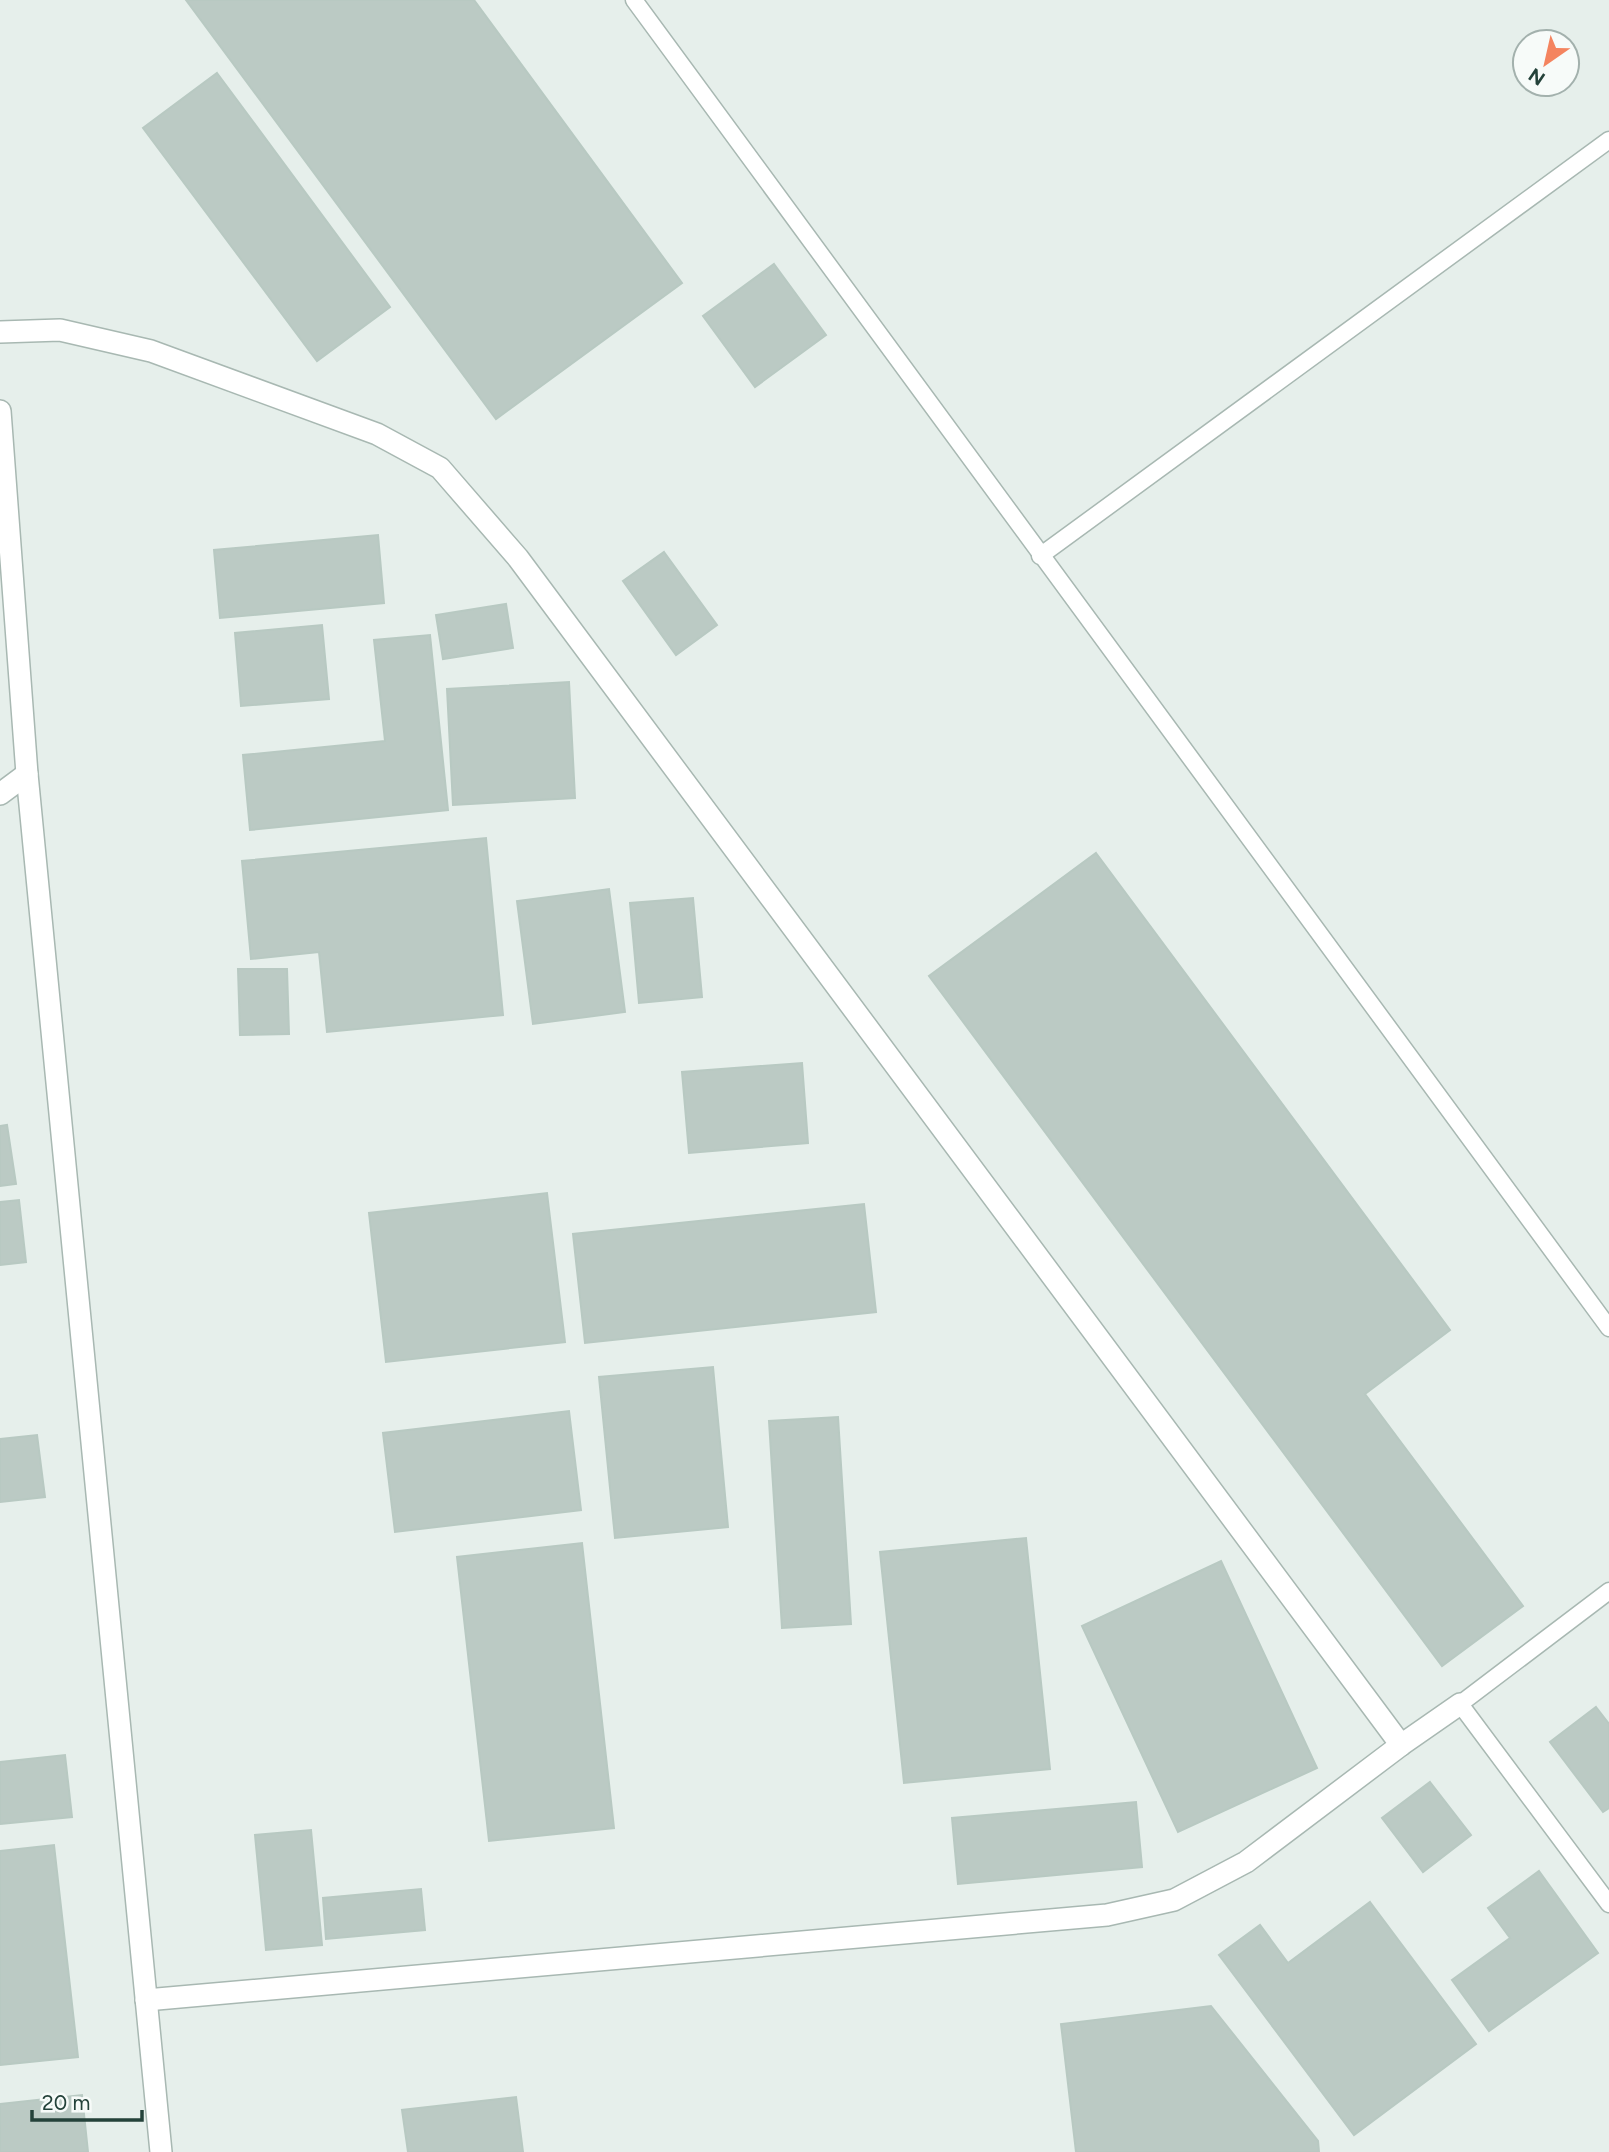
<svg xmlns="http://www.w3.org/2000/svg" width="1609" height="2152" viewBox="0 0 1609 2152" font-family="Figtree,sans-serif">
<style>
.building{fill:#bbcac4;stroke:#b8c9c2;stroke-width:2}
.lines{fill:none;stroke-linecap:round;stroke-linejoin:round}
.service-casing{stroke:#a8b8b2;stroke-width:19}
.minor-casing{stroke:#a8b8b2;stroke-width:24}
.tertiary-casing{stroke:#a8b8b2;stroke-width:24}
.service{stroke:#fff;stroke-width:16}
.minor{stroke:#fff;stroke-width:21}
.tertiary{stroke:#fff;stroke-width:21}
</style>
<rect width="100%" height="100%" fill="#e6efeb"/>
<!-- building -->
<g class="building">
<path d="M186 0H474L682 283 496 419Z"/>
<path d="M217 73 390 307 317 361 143 128Z"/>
<path d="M774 264 826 335 755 387 703 316Z"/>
<path d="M378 535 384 603 220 618 214 550Z"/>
<path d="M664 552 717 625 676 655 623 581Z"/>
<path d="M506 604 513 648 443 659 436 615Z"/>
<path d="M322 625 329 699 241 706 235 633Z"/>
<path d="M430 635 448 810 250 830 243 755 385 741 374 640Z"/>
<path d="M569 682 575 798 453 805 447 689Z"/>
<path d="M486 838 503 1015 327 1032 319 952 251 959 242 861Z"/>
<path d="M1096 853 1450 1330 1365 1394 1523 1606 1442 1666 929 976Z"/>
<path d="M609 889 625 1012 533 1024 517 901Z"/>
<path d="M693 898 702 997 639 1003 630 903Z"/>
<path d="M238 969H287L289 1034 240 1035Z"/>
<path d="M802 1063 808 1143 689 1153 682 1072Z"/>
<path d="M7 1125 16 1184 0 1186V1126Z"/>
<path d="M547 1193 565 1342 386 1362 369 1213Z"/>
<path d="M19 1200 26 1262 0 1265V1202Z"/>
<path d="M864 1204 876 1312 585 1343 573 1234Z"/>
<path d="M713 1367 728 1527 615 1538 599 1377Z"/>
<path d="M569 1411 581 1510 395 1532 383 1433Z"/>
<path d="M838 1417 851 1624 782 1628 769 1421Z"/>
<path d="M37 1435 45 1497 0 1502V1439Z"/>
<path d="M1026 1538 1050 1769 904 1783 880 1552Z"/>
<path d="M582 1543 614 1828 489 1841 457 1557Z"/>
<path d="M1221 1561 1317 1768 1178 1832 1082 1626Z"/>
<path d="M1596 1707 1609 1724V1808L1603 1812 1550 1742Z"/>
<path d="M65 1755 72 1817 0 1824V1762Z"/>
<path d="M1430 1782 1471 1835 1423 1872 1382 1818Z"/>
<path d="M1136 1802 1142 1867 958 1884 952 1818Z"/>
<path d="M311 1830 322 1945 266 1950 255 1835Z"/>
<path d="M54 1845 78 2057 0 2065V1851Z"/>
<path d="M1539 1871 1598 1953 1489 2031 1452 1980 1510 1938 1488 1908Z"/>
<path d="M421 1889 425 1930 326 1939 323 1898Z"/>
<path d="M1370 1902 1476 2044 1354 2135 1219 1955 1260 1925 1288 1963Z"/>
<path d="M1211 2006 1318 2141 1319 2152H1076L1061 2024Z"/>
<path d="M82 2095 88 2152H0V2104Z"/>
<path d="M516 2097 523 2152H408L402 2110Z"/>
</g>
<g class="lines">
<!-- service casing -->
<g class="service-casing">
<g id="service">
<path d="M634 0 1609 1328"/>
<path d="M1040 556 1609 140"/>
<path d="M1609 1591 1460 1704 1609 1904"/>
</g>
</g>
<!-- minor casing -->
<g class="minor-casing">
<g id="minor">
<path d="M0 332 60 330 151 351 377 434 440 468 518 558 1401 1745"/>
<path d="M0 794 27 774"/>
<path d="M146 2000 1107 1915 1174 1900 1246 1862 1401 1745 1460 1704"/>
</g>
</g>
<!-- tertiary casing -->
<g class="tertiary-casing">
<path id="tertiary" d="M0 411 27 774 161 2152"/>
</g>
<!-- service -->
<use href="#service" class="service"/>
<!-- minor -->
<use href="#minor" class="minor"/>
<!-- tertiary -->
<use href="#tertiary" class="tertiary"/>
</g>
<!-- north arrow -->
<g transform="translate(1546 63) rotate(214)"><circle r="33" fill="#f7fbf9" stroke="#a3b1ad" stroke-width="2"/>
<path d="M0-5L12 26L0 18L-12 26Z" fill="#f4845f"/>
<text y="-10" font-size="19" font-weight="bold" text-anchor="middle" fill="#24423a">N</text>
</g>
<!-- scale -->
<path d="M32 2110v10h110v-10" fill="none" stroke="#24423a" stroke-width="3.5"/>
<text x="42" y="2110" font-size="21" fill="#24423a" stroke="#f7fbf9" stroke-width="5" paint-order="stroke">20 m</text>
</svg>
